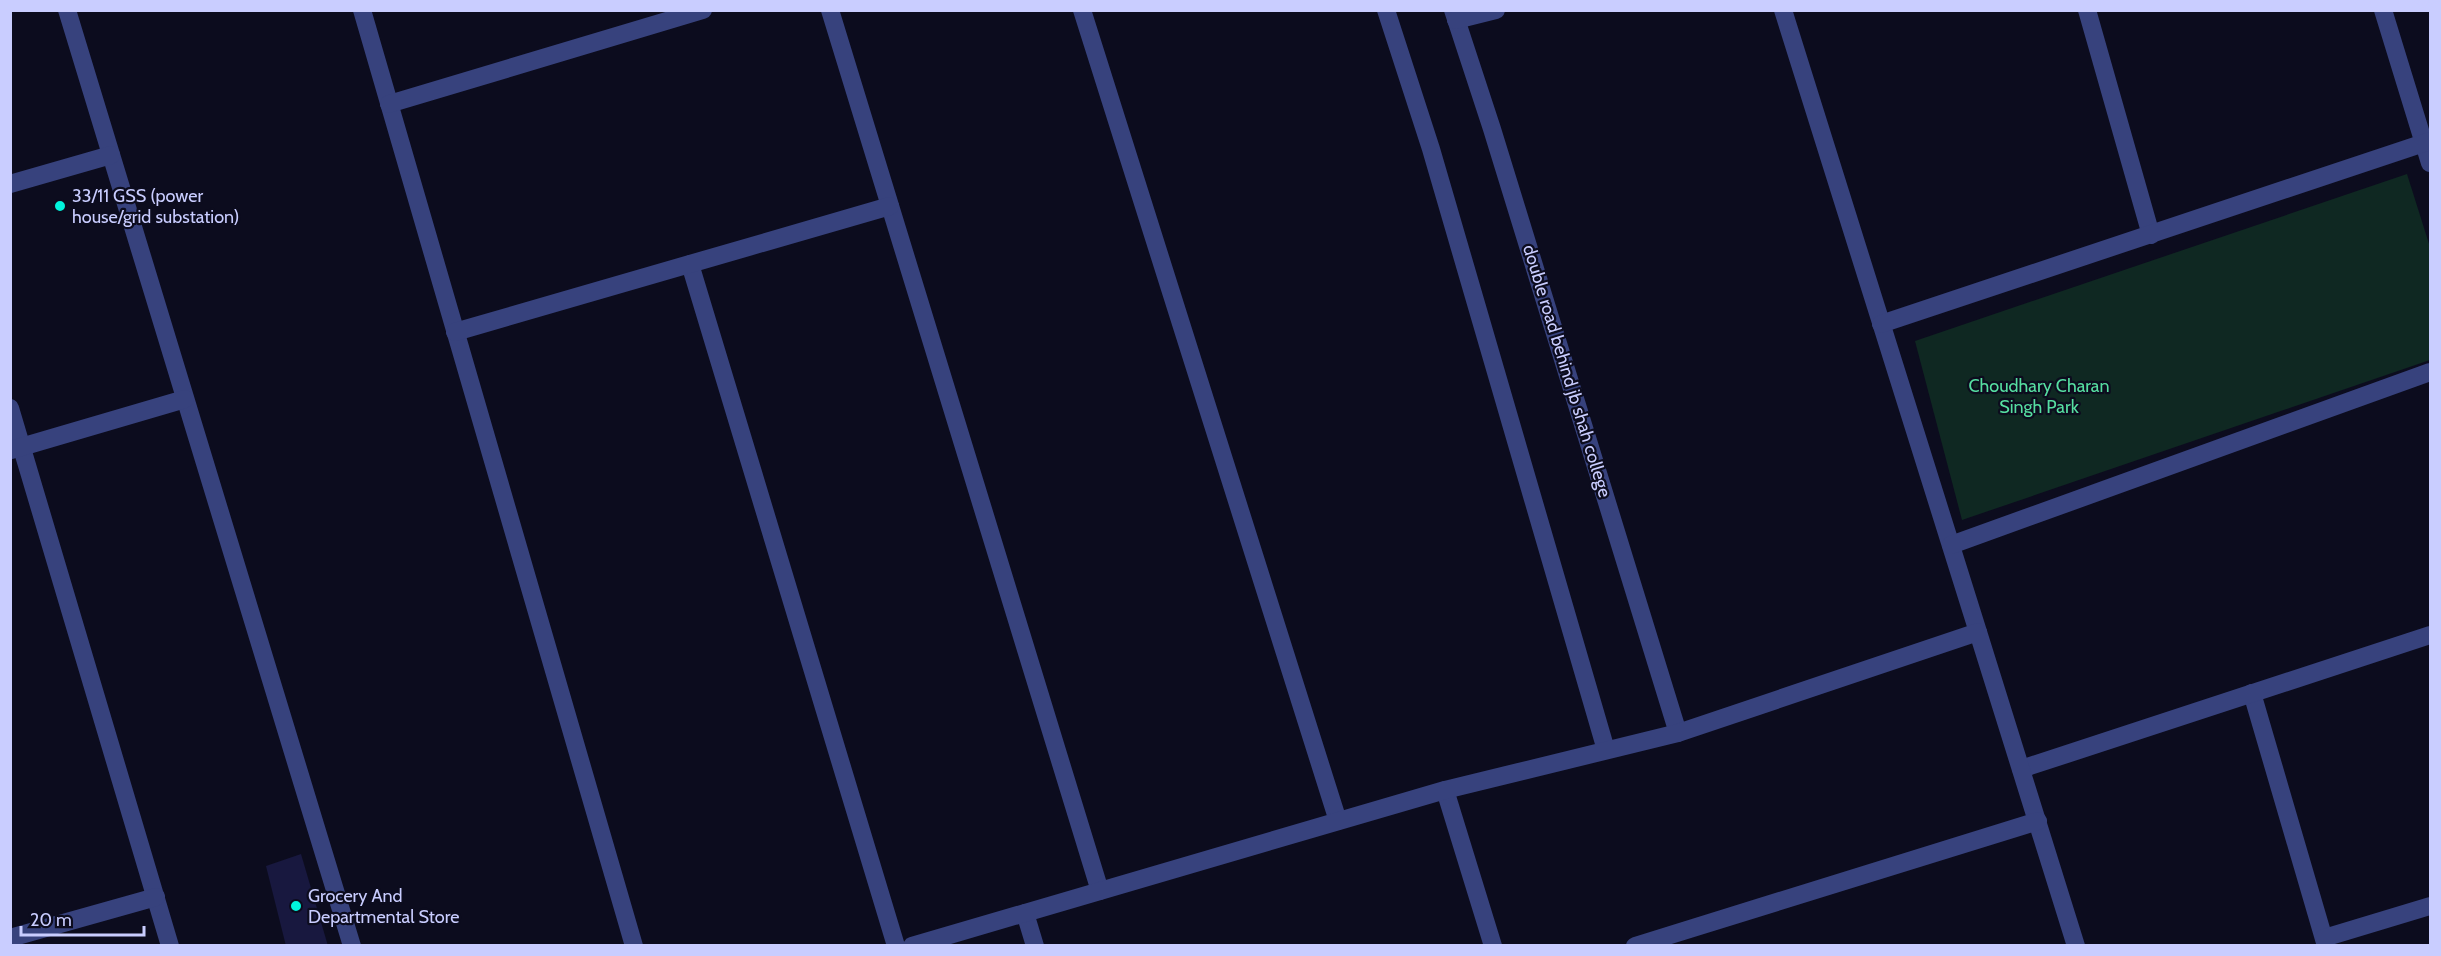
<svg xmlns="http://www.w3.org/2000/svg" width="2441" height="956" viewBox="0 0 2441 956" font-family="Cabin,sans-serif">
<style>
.green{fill:#0f2822}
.building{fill:#18183f}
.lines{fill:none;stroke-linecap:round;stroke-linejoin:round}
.minor{stroke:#37427d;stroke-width:18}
.poi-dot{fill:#01f3dc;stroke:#0c0c1e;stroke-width:2}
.labels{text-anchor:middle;stroke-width:4.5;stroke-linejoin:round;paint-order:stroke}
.poi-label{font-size:18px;fill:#c9cdff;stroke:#0c0c1e;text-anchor:start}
.street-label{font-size:18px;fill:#c9cdff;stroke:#0c0c1e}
.park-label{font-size:18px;fill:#56dea1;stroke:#0c0c1e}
</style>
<rect width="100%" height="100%" fill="#0c0c1e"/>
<!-- green -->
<path class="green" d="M2407 174 2430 247V360L1962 520 1915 341Z"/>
<!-- building -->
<path class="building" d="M301 854 328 946H286L266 866Z"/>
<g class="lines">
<!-- minor -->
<g class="minor">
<path d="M67 10 352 946"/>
<path d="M362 10 634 946"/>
<path d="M830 10 1100 891"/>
<path d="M1082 10 1338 821"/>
<path d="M1386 10 1431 149 1606 750"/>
<path d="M1453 10 1492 129 1678 733"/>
<path d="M1783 10 1978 632"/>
<path d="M2087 10 2151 235"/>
<path d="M2383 10 2430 163"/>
<path d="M1456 20 1496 10"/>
<path d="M389 104 703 10"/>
<path d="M10 184 111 155"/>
<path d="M690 264 896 946"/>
<path d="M1881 324 2430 141"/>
<path d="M455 332 890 206"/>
<path d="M10 408 170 946"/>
<path d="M11 450 185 399"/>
<path d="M1951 545 2430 372"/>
<path d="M2252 693 2326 946"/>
<path d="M2021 769 2430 635"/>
<path d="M1445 790 1493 946"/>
<path d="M1025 913 1035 946"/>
<path d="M10 938 156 897"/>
<path d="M2324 938 2430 906"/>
<path d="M912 946 1445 790 1678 733 1978 632 2076 946"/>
<path d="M1635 946 2038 821"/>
</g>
</g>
<!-- markers -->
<g class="poi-dot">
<circle cx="60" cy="206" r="6"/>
<circle cx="296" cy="906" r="6"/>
</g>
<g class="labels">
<!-- poi labels -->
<g class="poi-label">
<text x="72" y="202">33/11 GSS (power<tspan x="72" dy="21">house/grid substation)</tspan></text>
<text x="308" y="902">Grocery And<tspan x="308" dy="21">Departmental Store</tspan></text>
</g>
<!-- street labels -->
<g class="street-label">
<text transform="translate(1567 371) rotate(73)" y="6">double road behind jb shah college</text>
</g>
<!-- park labels -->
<g class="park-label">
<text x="2039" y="392">Choudhary Charan<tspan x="2039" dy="21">Singh Park</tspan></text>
</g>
</g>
<!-- border -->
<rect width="2441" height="956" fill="none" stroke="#c9cdff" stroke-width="24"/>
<!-- scale -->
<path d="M21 926v9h123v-9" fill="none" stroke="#c9cdff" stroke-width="3"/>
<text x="30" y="926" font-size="18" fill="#c9cdff" stroke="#0c0c1e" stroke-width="4.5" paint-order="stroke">20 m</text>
</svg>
